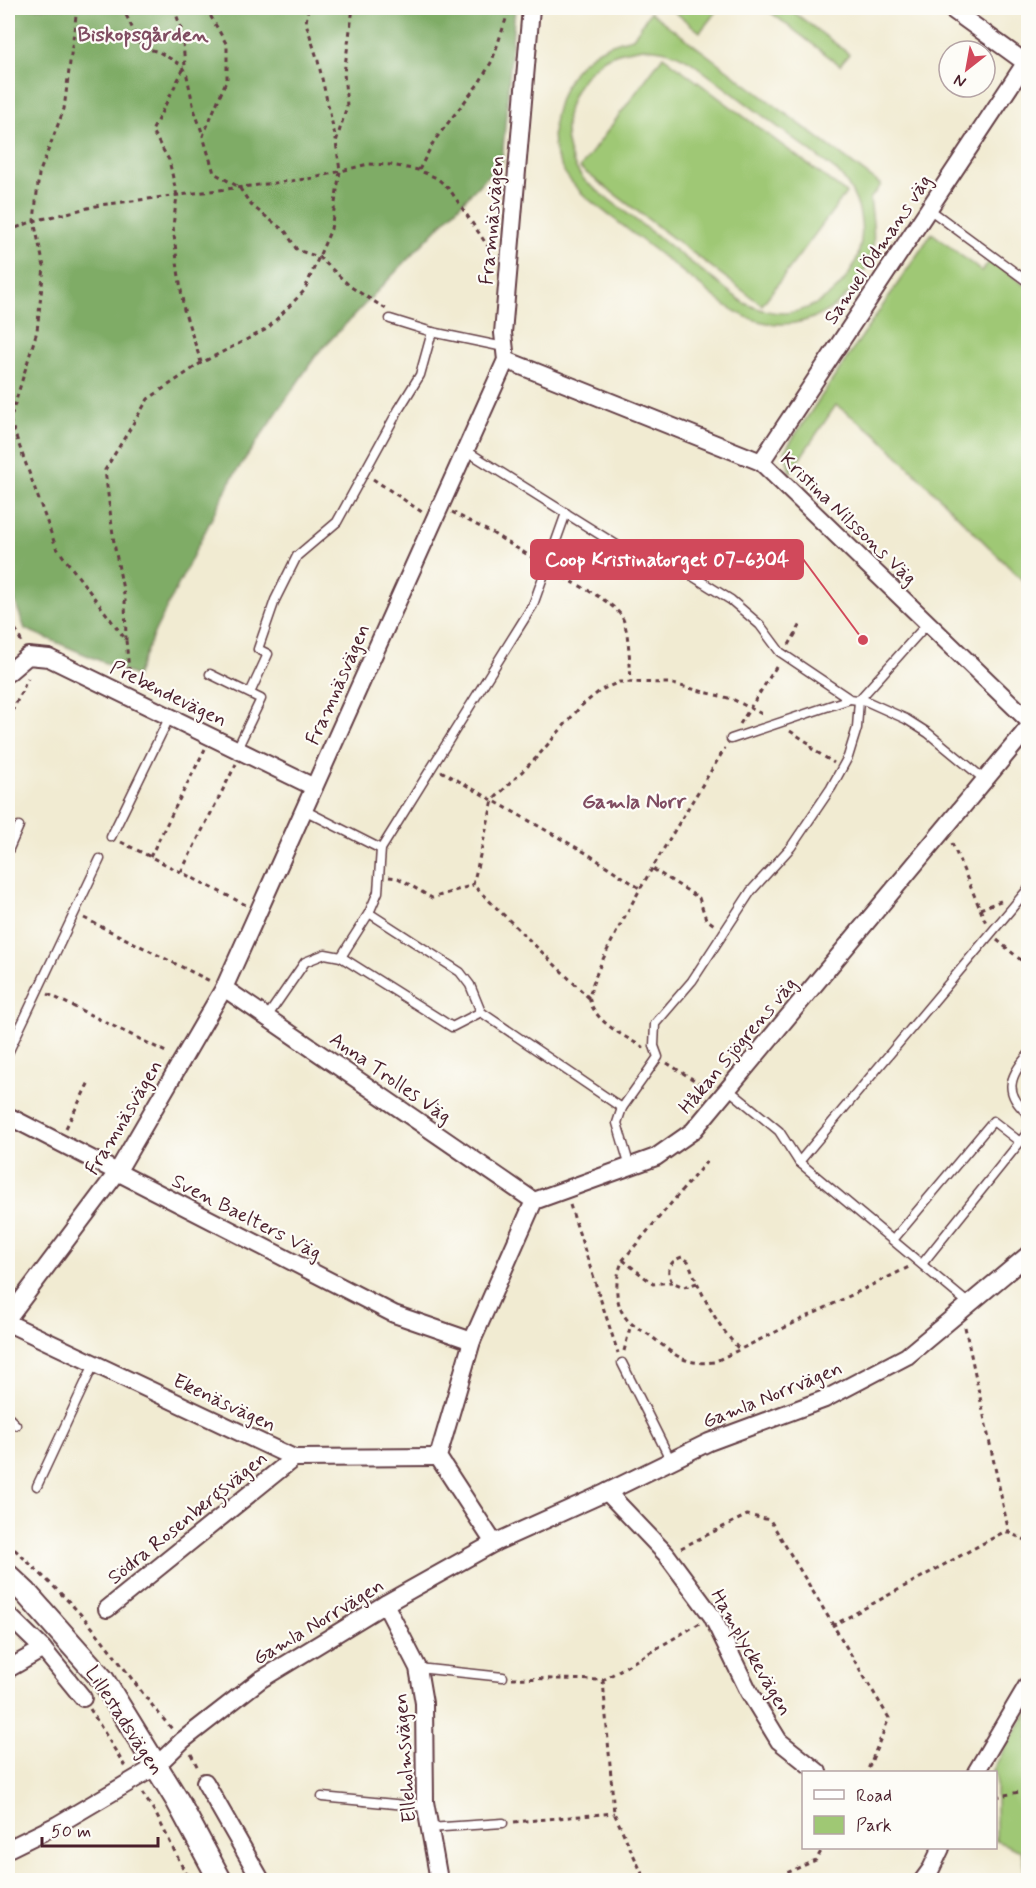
<svg xmlns="http://www.w3.org/2000/svg" width="1036" height="1888" viewBox="0 0 1036 1888" font-family="Mynerve,sans-serif">
<style>
.green{fill:#9fc874;stroke:#747450;stroke-width:1.5;fill-rule:evenodd}
.forest{fill:#7fac66;stroke:#646648;stroke-width:1.5}
.lines{fill:none;stroke-linecap:round;stroke-linejoin:round}
.service-casing{stroke:#633e44;stroke-width:11}
.minor-casing{stroke:#633e44;stroke-width:20}
.secondary-casing{stroke:#633e44;stroke-width:26}
.path{stroke:#633e44;stroke-width:3;stroke-dasharray:4.5 4.5;stroke-linecap:butt}
.service{stroke:#fff;stroke-width:8}
.minor{stroke:#fff;stroke-width:16}
.secondary{stroke:#fff;stroke-width:22}
.labels{text-anchor:middle;stroke-width:4.5;stroke-linejoin:round;paint-order:stroke}
.street-label{font-size:20px;fill:#4a1f2b;stroke:#fdfcf7}
.neighbourhood-label{font-size:21px;font-weight:bold;fill:#804d62;stroke:#fdfcf7}
.leader{fill:none;stroke:#d1495b;stroke-width:2}
.callout-dot{fill:#d1495b;stroke:#fdfcf7;stroke-width:2}
.callout{fill:#d1495b;stroke:#d1495b;stroke-width:2}
.callout-label{font-size:21px;text-anchor:middle;font-weight:bold;fill:#fff}
</style>
<rect width="100%" height="100%" fill="#fdfcf7"/>
<filter id="ink" filterUnits="userSpaceOnUse"><feTurbulence type="fractalNoise" baseFrequency=".0167" numOctaves="2"/><feDisplacementMap in="SourceGraphic" scale="12" xChannelSelector="R" yChannelSelector="G"/><feConvolveMatrix kernelMatrix="1 2 1 2 8 2 1 2 1" color-interpolation-filters="sRGB"/></filter>
<filter id="wash" filterUnits="userSpaceOnUse"><feTurbulence type="fractalNoise" baseFrequency=".008" numOctaves="4" result="noise"/><feDisplacementMap in="SourceGraphic" scale="24" xChannelSelector="R" yChannelSelector="G"/><feGaussianBlur stdDeviation="1.35" result="paint"/><feColorMatrix in="noise" values="0 0 0 0 0 0 0 0 0 0 0 0 0 0 0 0 0 1.4 0 .05"/><feComposite in="paint" operator="in"/></filter>
<g filter="url(#wash)">
<rect width="100%" height="100%" fill="#f1ebd2"/>
<!-- green -->
<g class="green">
<path d="M672 8H719L700 32 671 9Z"/>
<path d="M765 8H788L849 54 840 65Z"/>
<path d="M650 12 881 185 870 199C872 215 875 230 873 246 864 293 817 331 768 323 752 321 738 314 725 305 693 280 660 254 627 229 604 210 575 194 561 166 548 142 553 115 563 91 576 60 603 44 633 38ZM643 48C662 49 675 52 691 62L838 172C871 210 870 261 831 294 817 305 802 312 784 313 770 313 757 309 744 303L586 182C553 145 562 88 603 60 614 52 629 51 643 48Z"/>
<path d="M663 56 846 193 762 305 580 168Z"/>
<path d="M932 233 981 271 991 260 1028 288V586L876 434 836 405 790 473 785 450Z"/>
<path d="M1028 1711V1880H1026L1021 1851 996 1841V1772H992L1006 1746Z"/>
</g>
<!-- forest -->
<path class="forest" d="M8 8H515L502 161 317 354 232 478 155 631 136 676 25 629 8 582Z"/>
</g>
<g filter="url(#ink)">
<g class="lines">
<!-- service casing -->
<g class="service-casing">
<g id="service">
<path d="M929 209 1028 282"/>
<path d="M390 319 432 332 504 347"/>
<path d="M465 450 623 549 659 558 694 577 731 600 760 625 780 652 850 699 866 701 906 719 928 733 985 780"/>
<path d="M210 674 261 699 237 749"/>
<path d="M250 693 268 654 258 649 275 600 297 556 337 522 399 409 420 375 432 332"/>
<path d="M731 739 850 699"/>
<path d="M304 810 381 849"/>
<path d="M111 837 170 716"/>
<path d="M8 851 19 826"/>
<path d="M369 913 460 972 470 985 481 1012"/>
<path d="M341 957 369 913 378 892 381 849 533 605 566 513"/>
<path d="M8 969 10 970"/>
<path d="M267 1017 305 962 325 954 341 957 452 1027 481 1012 622 1108"/>
<path d="M8 1053 100 859"/>
<path d="M1028 1055C1008 1078 1004 1093 1028 1114"/>
<path d="M728 1089 779 1131 799 1162 969 1304"/>
<path d="M799 1162 1028 889"/>
<path d="M630 1167 617 1123 622 1108 658 1057 654 1046 655 1024 692 981 751 891 791 847 831 788 848 757 857 728 859 700 928 623"/>
<path d="M893 1240 993 1121 1020 1142"/>
<path d="M922 1264 1028 1132"/>
<path d="M622 1363 671 1461"/>
<path d="M8 1417 16 1425"/>
<path d="M37 1486 94 1364"/>
<path d="M418 1668 503 1677"/>
<path d="M322 1797 426 1807"/>
<path d="M429 1828 503 1823"/>
</g>
</g>
<!-- minor casing -->
<g class="minor-casing">
<g id="minor">
<path d="M950 8 1026 63"/>
<path d="M506 360 761 462 1028 720"/>
<path d="M761 462 1028 59"/>
<path d="M8 673 28 656 49 658 314 787"/>
<path d="M224 988 534 1201"/>
<path d="M8 1116 394 1314 472 1341"/>
<path d="M8 1318 116 1174 224 988 506 360 503 333 531 8"/>
<path d="M8 1323 294 1458 438 1457"/>
<path d="M607 1492 666 1554 712 1616 749 1692 779 1741 818 1772"/>
<path d="M494 1543 438 1457 472 1341 534 1201 656 1157 693 1131 1028 728"/>
<path d="M385 1604 418 1668 424 1703 425 1802 439 1880"/>
<path d="M107 1609 294 1458"/>
<path d="M8 1615 43 1649 83 1698"/>
<path d="M8 1669 43 1649"/>
<path d="M976 1772 1028 1684"/>
<path d="M205 1782 261 1880"/>
<path d="M8 1849 57 1825 155 1767 183 1740 260 1680 385 1604 494 1543 607 1492 709 1442 825 1399 907 1356 1028 1255"/>
<path d="M923 1880 931 1869 941 1848"/>
</g>
</g>
<!-- secondary casing -->
<g class="secondary-casing">
<path id="secondary" d="M8 1576 26 1593 103 1680 177 1800 220 1880"/>
</g>
<!-- path -->
<g class="path">
<path d="M77 8 64 109 39 174 34 221 44 267 37 331 10 420 56 547 126 640 130 680"/>
<path d="M121 8C129 17 134 35 142 47L159 52 181 65 187 76 194 109 203 135"/>
<path d="M174 8 182 31 185 66 152 131 169 160 177 196 173 226 178 270 184 310 201 362"/>
<path d="M206 8 227 45V79L203 136 214 173 239 187 251 205 286 232 297 250 319 257 351 287 386 309"/>
<path d="M308 8 306 23 318 61 336 140"/>
<path d="M419 170 434 141 479 83 492 61 508 13 514 8"/>
<path d="M8 231 34 221 100 205 314 178 368 164 391 165 418 170 437 178 450 190 487 245 494 249"/>
<path d="M373 479 422 512"/>
<path d="M452 512 492 533 538 561"/>
<path d="M556 573C573 583 612 600 622 617 629 630 630 666 631 682"/>
<path d="M8 613 22 643"/>
<path d="M126 640 125 600 114 543 105 470 148 399 201 363 267 329 304 291 331 229 340 171 336 142 347 106 344 73 353 8"/>
<path d="M789 645 801 624"/>
<path d="M8 720 28 678"/>
<path d="M740 724 778 664"/>
<path d="M790 731 812 745V749L834 763"/>
<path d="M441 771 588 854 641 889"/>
<path d="M121 842 246 905"/>
<path d="M952 843 986 923"/>
<path d="M150 857 205 749"/>
<path d="M653 869 699 898 706 919 716 926"/>
<path d="M181 872 236 764"/>
<path d="M389 877 398 878 432 898 473 885"/>
<path d="M980 909 1003 900"/>
<path d="M84 918 210 981"/>
<path d="M997 940 1028 966"/>
<path d="M48 994 168 1053"/>
<path d="M589 998 473 885 493 800 537 757 581 706 601 690 619 682 669 683 732 699 764 715"/>
<path d="M644 1048C625 1036 597 1024 590 1001 583 973 704 783 725 748"/>
<path d="M667 1063 710 1090"/>
<path d="M66 1128 89 1082"/>
<path d="M707 1161 623 1260C614 1278 613 1310 632 1324 638 1329 646 1332 652 1337 674 1354 684 1366 714 1362L909 1267"/>
<path d="M570 1205 618 1353"/>
<path d="M623 1260 653 1284 672 1282"/>
<path d="M697 1283 684 1287 672 1282C665 1270 670 1261 682 1257L688 1261C701 1293 715 1323 739 1349"/>
<path d="M965 1327 1009 1533"/>
<path d="M624 1351 631 1324"/>
<path d="M8 1543C38 1572 69 1599 96 1632 122 1664 145 1699 173 1730"/>
<path d="M681 1548 747 1515 770 1520 889 1718 867 1772"/>
<path d="M832 1626 1002 1533H1009L1028 1541"/>
<path d="M512 1678 603 1680 700 1623"/>
<path d="M603 1680 614 1813 645 1880"/>
<path d="M90 1709 126 1768"/>
<path d="M191 1754 199 1770"/>
<path d="M142 1793 155 1812 189 1880"/>
<path d="M996 1797 1028 1790"/>
<path d="M514 1822 614 1813"/>
<path d="M771 1880 816 1860 823 1848"/>
</g>
<!-- service -->
<use href="#service" class="service"/>
<!-- minor -->
<use href="#minor" class="minor"/>
<!-- secondary -->
<use href="#secondary" class="secondary"/>
</g>
</g>
<g class="labels">
<!-- street labels -->
<g class="street-label">
<text transform="translate(491 220) rotate(-85)" y="7">Framnäsvägen</text>
<text transform="translate(877 249) rotate(-56)" y="7">Samuel Ödmans väg</text>
<text transform="translate(849 518) rotate(44)" y="7">Kristina Nilssons Väg</text>
<text transform="translate(337 684) rotate(-66)" y="7">Framnäsvägen</text>
<text transform="translate(169 693) rotate(26)" y="7">Prebendevägen</text>
<text transform="translate(737 1045) rotate(-50)" y="7">Håkan Sjögrens väg</text>
<text transform="translate(391 1077) rotate(35)" y="7">Anna Trolles Väg</text>
<text transform="translate(123 1117) rotate(-59)" y="7">Framnäsvägen</text>
<text transform="translate(247 1216) rotate(27)" y="7">Sven Baelters Väg</text>
<text transform="translate(772 1394) rotate(-22)" y="7">Gamla Norrvägen</text>
<text transform="translate(225 1402) rotate(25)" y="7">Ekenäsvägen</text>
<text transform="translate(187 1517) rotate(-39)" y="7">Södra Rosenbergsvägen</text>
<text transform="translate(318 1621) rotate(-31)" y="7">Gamla Norrvägen</text>
<text transform="translate(752 1652) rotate(60)" y="7">Hamplyckevägen</text>
<text transform="translate(125 1720) rotate(57)" y="7">Lillestadsvägen</text>
<text transform="translate(404 1758) rotate(-94)" y="7">Elleholmsvägen</text>
</g>
<!-- neighbourhood labels -->
<g class="neighbourhood-label">
<text x="143" y="41">Biskopsgården</text>
<text x="634" y="808">Gamla Norr</text>
</g>
</g>
<!-- callouts -->
<path class="leader" d="M863 640L803 559"/>
<circle class="callout-dot" cx="863" cy="640" r="6"/>
<rect class="callout" x="531" y="540" width="272" height="39" rx="6"/>
<g class="callout-label">
<text x="667" y="566">Coop Kristinatorget 07-6304</text>
</g>
<!-- margin -->
<rect width="1036" height="1888" fill="none" stroke="#fdfcf7" stroke-width="30"/>
<!-- legend -->
<rect x="802" y="1771" width="195" height="78" fill="#fdfcf7" stroke="#b5a4a5" stroke-width="1.5"/>
<rect x="814" y="1790" width="30" height="9" fill="#ffffff" stroke="#b5a4a5" stroke-width="1.5"/>
<text x="856" y="1801" font-size="18" fill="#4a1f2b">Road</text>
<rect x="814" y="1816" width="30" height="18" fill="#9fc874" stroke="#b5a4a5" stroke-width="1.5"/>
<text x="856" y="1831" font-size="18" fill="#4a1f2b">Park</text>
<!-- north arrow -->
<g transform="translate(967 69) rotate(211)"><circle r="28" fill="#fdfcf7" stroke="#b5a4a5" stroke-width="1.5"/>
<path d="M0-4.5L10 22L0 15L-10 22Z" fill="#d1495b"/>
<text y="-9" font-size="16" font-weight="bold" text-anchor="middle" fill="#4a1f2b">N</text>
</g>
<!-- scale -->
<path d="M42 1837v9h116v-9" fill="none" stroke="#4a1f2b" stroke-width="3"/>
<text x="51" y="1837" font-size="18" fill="#4a1f2b" stroke="#fdfcf7" stroke-width="4.5" paint-order="stroke">50 m</text>
</svg>
